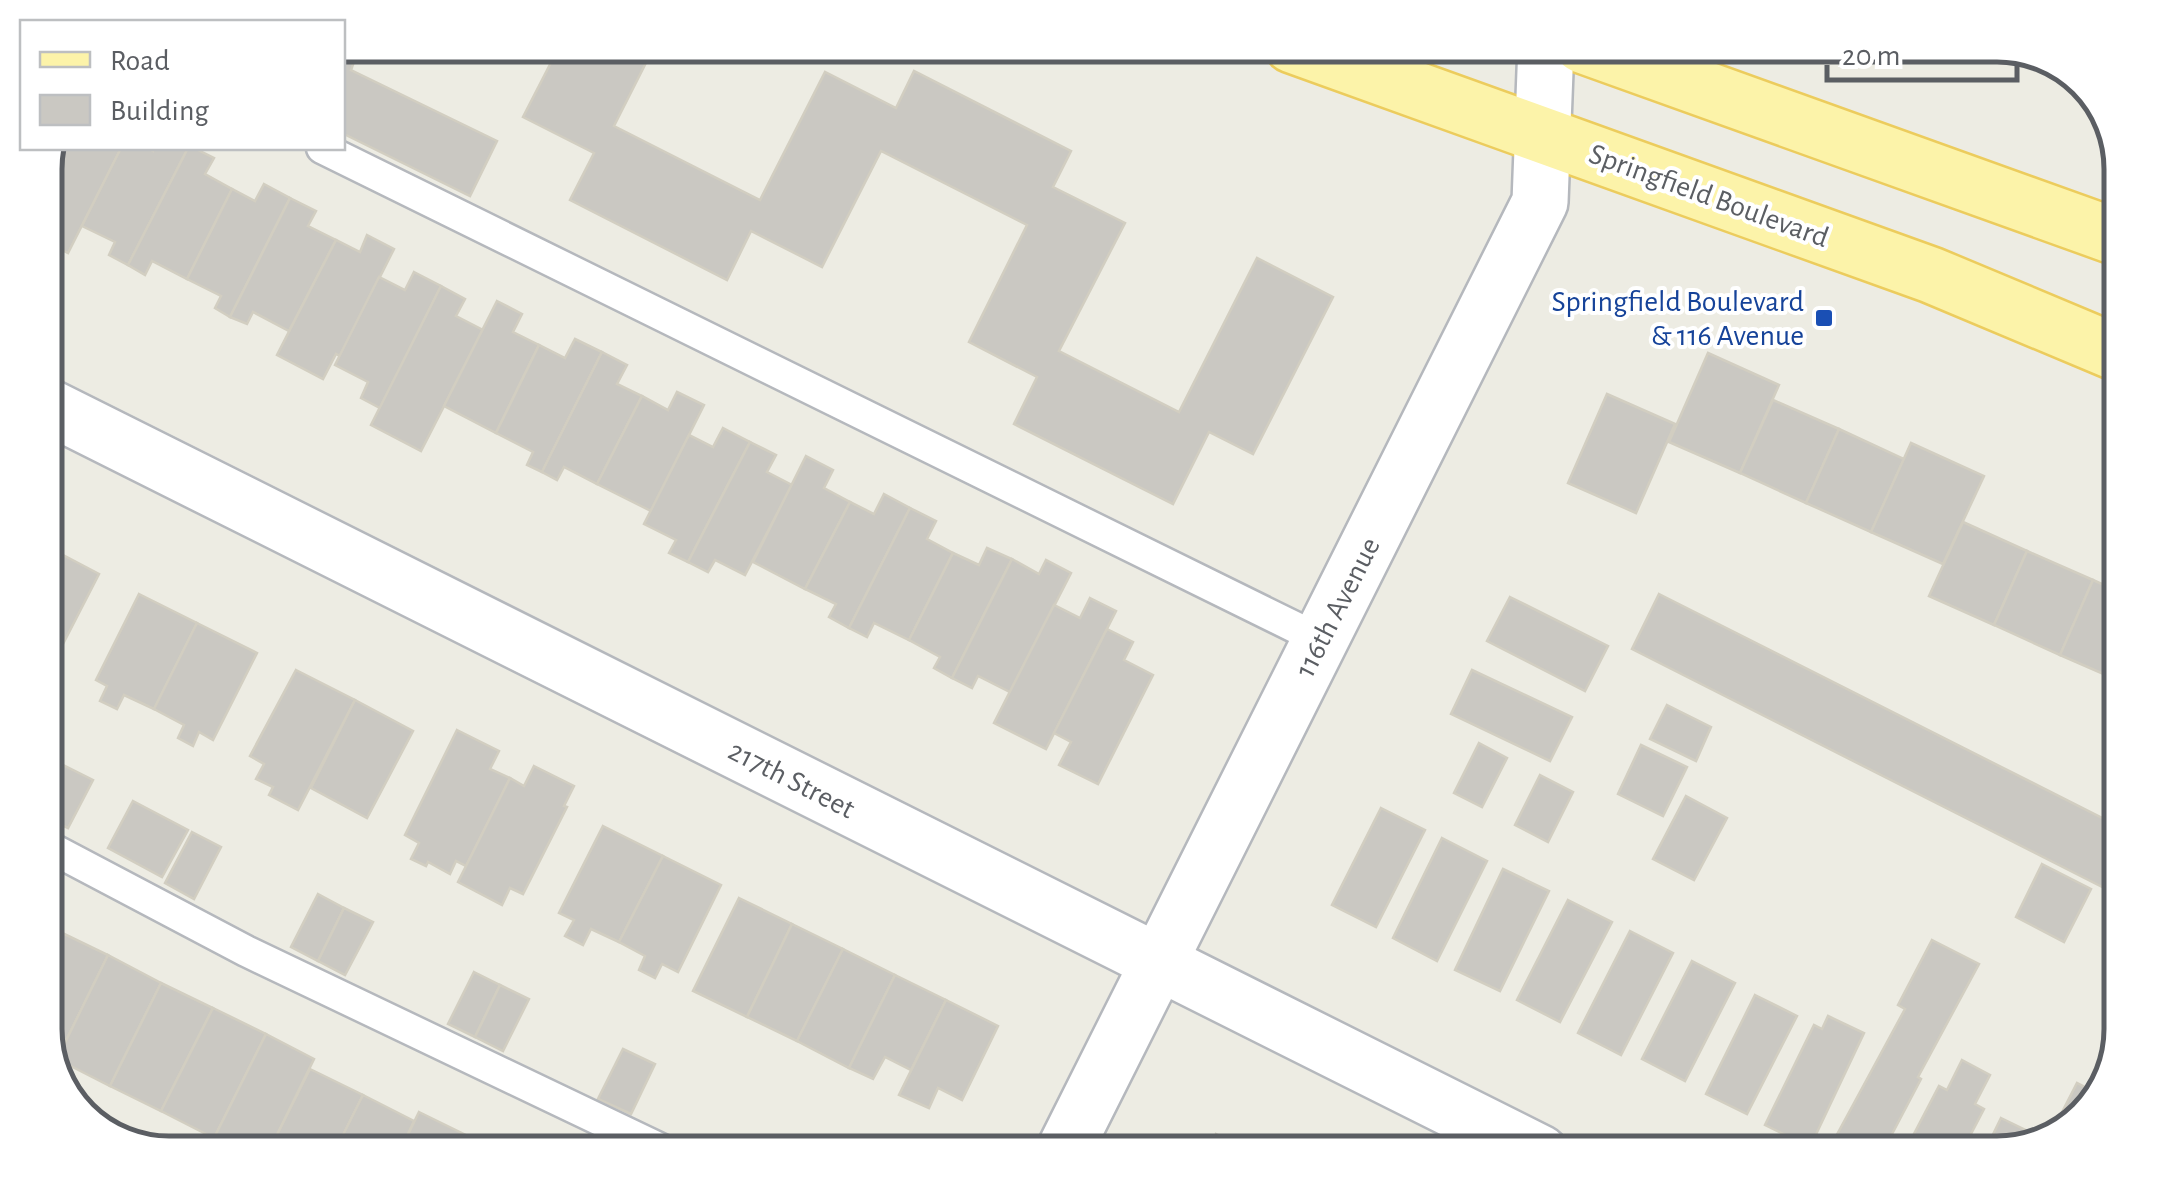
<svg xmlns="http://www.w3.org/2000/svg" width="2167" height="1198" viewBox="0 0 2167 1198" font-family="'Alegreya Sans',sans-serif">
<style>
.building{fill:#cac8c2;stroke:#d2cec1;stroke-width:2.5}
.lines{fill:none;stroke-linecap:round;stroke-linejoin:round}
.lane-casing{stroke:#b5b8bd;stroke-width:35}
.street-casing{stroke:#b5b8bd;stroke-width:60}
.primary-casing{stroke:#eccc5d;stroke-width:60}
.lane{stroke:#fff;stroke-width:30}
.street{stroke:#fff;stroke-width:55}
.primary{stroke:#fcf3a9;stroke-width:55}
.transit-dot{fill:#1a4fb4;stroke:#fff;stroke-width:4}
.labels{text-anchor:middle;stroke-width:8;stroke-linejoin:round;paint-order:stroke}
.street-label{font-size:30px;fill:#5b5e63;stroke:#fff}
.transit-label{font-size:30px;fill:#164399;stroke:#fff;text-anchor:end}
.rim{fill:none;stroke:#5b5e63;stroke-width:5}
</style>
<rect width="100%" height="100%" fill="#edece3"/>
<!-- building -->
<g class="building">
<path d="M342 45H360L351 70 497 141 470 196 342 133Z"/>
<path d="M560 45H655L614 126 760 200 825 72 896 108 914 71 1071 151 1053 187 1125 223 1059 351 1179 412 1257 258 1333 297 1253 454 1209 432 1173 504 1014 424 1037 377 969 342 1027 225 881 151 822 267 751 231 727 280 570 200 594 153 523 117Z"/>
<path d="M52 148H58L45 171V162Z"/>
<path d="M58 148H121L68 253 45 241V171Z"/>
<path d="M121 148H147L153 151 154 148H188L128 265 109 255 115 242 82 226Z"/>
<path d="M188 148H194L214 158 205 174 232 189 187 279 152 261 145 275 128 265Z"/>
<path d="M264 184 290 198 230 317 215 308 221 296 187 279 232 189 255 201Z"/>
<path d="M290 198 316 211 308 226 336 240 289 331 253 312 247 324 230 317Z"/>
<path d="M367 235 394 249 340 356 336 354 323 379 277 355 336 240 360 252Z"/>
<path d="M414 272 441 286 380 408 361 398 368 382 335 365 379 277 405 290Z"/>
<path d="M441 286 465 299 456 316 483 330 421 451 371 425Z"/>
<path d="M497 301 522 314 513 332 539 345 496 433 444 406Z"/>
<path d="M575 339 602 352 542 472 527 465 533 452 496 433 539 345 565 358Z"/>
<path d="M602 352 627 365 617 384 642 396 597 484 564 467 557 480 542 472Z"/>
<path d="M1708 353 1779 385 1740 473 1669 442Z"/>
<path d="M677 392 704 405 651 511 597 484 642 396 668 410Z"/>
<path d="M1607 394 1675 424 1636 513 1568 483Z"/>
<path d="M1773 400 1839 429 1806 503 1740 473Z"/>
<path d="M723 428 750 442 688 562 669 553 676 540 644 524 689 435 713 447Z"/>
<path d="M1839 429 1904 459 1871 532 1806 503Z"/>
<path d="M750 442 776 455 767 472 792 485 745 575 715 560 708 572 688 562Z"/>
<path d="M1911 443 1984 476 1943 564 1871 532Z"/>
<path d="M806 456 833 470 824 488 850 502 805 589 753 562Z"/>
<path d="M884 494 910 508 849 628 829 617 836 604 805 589 850 502 874 514Z"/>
<path d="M910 508 936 521 927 539 953 553 909 640 874 623 867 637 849 628Z"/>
<path d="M1963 522 2027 551 1994 625 1929 596Z"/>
<path d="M46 546 99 574 45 679V549Z"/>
<path d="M987 548 1012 559 952 678 934 668 940 657 909 640 953 553 979 565Z"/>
<path d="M2027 551 2093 580 2060 655 1994 625Z"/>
<path d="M1012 559 1039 574 1046 560 1071 573 1010 692 978 676 972 688 952 678Z"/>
<path d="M2093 580 2122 593V682L2060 655Z"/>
<path d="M139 594 197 623 154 709 124 695 117 709 100 701 107 686 96 680Z"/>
<path d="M1659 594 2122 828V897L1632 649Z"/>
<path d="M1510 597 1608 646 1585 691 1487 641Z"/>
<path d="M1090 598 1116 611 1046 749 994 723 1054 605 1080 618Z"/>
<path d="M197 623 257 653 213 740 199 732 193 746 178 738 184 725 154 709Z"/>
<path d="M1107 629 1133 642 1124 660 1153 675 1098 784 1059 765 1071 742 1054 733Z"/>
<path d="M296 670 355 700 298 810 269 795 273 787 256 779 264 764 250 756Z"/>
<path d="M1472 670 1572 717 1550 761 1451 714Z"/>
<path d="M355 700 413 731 367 818 311 788Z"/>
<path d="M1667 705 1711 727 1696 761 1650 739Z"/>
<path d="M457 730 499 751 490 769 510 778 466 866 456 861 450 874 428 862 426 866 411 859 419 843 405 835Z"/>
<path d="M1479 743 1507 758 1482 807 1454 793Z"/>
<path d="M1641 745 1687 767 1663 816 1618 794Z"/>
<path d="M45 756 93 780 68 828 45 817Z"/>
<path d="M534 766 574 786 564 806 567 807 523 894 510 888 502 905 458 882 510 778 524 786Z"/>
<path d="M1540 775 1573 792 1548 842 1515 825Z"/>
<path d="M1686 796 1727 818 1694 880 1653 859Z"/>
<path d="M133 801 188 830 162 877 108 848Z"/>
<path d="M1381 808 1425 830 1376 927 1332 905Z"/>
<path d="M603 826 663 856 619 942 591 929 583 945 565 936 574 920 559 913Z"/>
<path d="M192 832 221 847 194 899 165 883Z"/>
<path d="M1442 838 1487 861 1437 961 1393 938Z"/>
<path d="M663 856 721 885 678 972 662 964 655 978 639 970 645 956 619 942Z"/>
<path d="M2042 864 2091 889 2064 942 2016 917Z"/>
<path d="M1503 869 1549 891 1500 991 1455 970Z"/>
<path d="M318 894 344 908 318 961 291 947Z"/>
<path d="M739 898 792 924 747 1017 693 991Z"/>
<path d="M1568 900 1612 922 1560 1022 1517 1000Z"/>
<path d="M344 908 373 922 345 975 318 961Z"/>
<path d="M45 924 56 930 45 951Z"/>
<path d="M792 924 843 949 797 1041 747 1017Z"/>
<path d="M56 930 108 955 57 1059 52 1056 45 1036V951Z"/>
<path d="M1630 931 1673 953 1621 1055 1578 1033Z"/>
<path d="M1932 940 1979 964 1918 1077 1921 1079 1882 1153H1827L1905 1009 1898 1005Z"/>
<path d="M843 949 895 975 849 1068 797 1041Z"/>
<path d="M108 955 161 983 110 1086 57 1059Z"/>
<path d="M1692 961 1735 983 1685 1081 1642 1059Z"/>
<path d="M474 972 500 985 475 1037 448 1024Z"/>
<path d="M895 975 946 1000 911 1070 885 1057 873 1079 849 1068Z"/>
<path d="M161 983 213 1008 161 1111 110 1086Z"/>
<path d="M500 985 529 999 503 1051 475 1037Z"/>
<path d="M1755 995 1797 1016 1747 1114 1706 1094Z"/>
<path d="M946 1000 998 1026 962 1100 938 1088 929 1108 899 1095Z"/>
<path d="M213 1008 266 1034 214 1138 161 1111Z"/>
<path d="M1828 1016 1864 1033 1810 1147 1765 1125 1814 1025 1822 1029Z"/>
<path d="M2118 1030 2121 1032 2106 1090 2066 1130 2056 1124 2077 1083 2087 1088Z"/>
<path d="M266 1034 314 1059 268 1153H245L214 1138Z"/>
<path d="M623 1049 655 1064 631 1114 598 1099Z"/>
<path d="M1962 1060 1990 1075 1975 1104 1984 1109 1961 1153H1904L1939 1086 1947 1090Z"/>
<path d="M310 1069 363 1095 334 1153H268Z"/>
<path d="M363 1095 414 1121 399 1153H334Z"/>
<path d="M419 1112 472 1138 465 1153H399Z"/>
<path d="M2001 1118 2044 1139 2043 1141 1998 1153H1984Z"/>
<path d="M1216 1134 1255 1153H1206Z"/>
<path d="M472 1138 502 1153H465Z"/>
</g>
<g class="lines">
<!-- lane casing -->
<g class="lane-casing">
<g id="lane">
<path d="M322 148 1321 640"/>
<path d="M45 845 246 951 669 1153"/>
</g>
</g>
<!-- street casing -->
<g class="street-casing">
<g id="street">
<path d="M45 405 1540 1153"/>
<path d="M1063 1153 1540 202 1546 45"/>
</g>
</g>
<!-- primary casing -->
<g class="primary-casing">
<g id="primary">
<path d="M1292 45 1931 275 2122 355"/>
<path d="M1582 45 2122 239"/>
</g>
</g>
<!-- lane -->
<use href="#lane" class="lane"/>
<!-- street -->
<use href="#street" class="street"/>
<!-- primary -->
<use href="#primary" class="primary"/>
</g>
<!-- markers -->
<rect class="transit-dot" x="1814" y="308" width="20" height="20" rx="5"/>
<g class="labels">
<!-- street labels -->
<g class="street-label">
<text transform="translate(1709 195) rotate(20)" y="10">Springfield Boulevard</text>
<text transform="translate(1337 607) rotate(-63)" y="10">116th Avenue</text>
<text transform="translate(792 779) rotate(27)" y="10">217th Street</text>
</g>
<!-- transit labels -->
<g class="transit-label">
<text x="1804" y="311">Springfield Boulevard<tspan x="1804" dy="34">&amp; 116 Avenue</tspan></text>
</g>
</g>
<!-- crop -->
<path d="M0 0H2167V1198H0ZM169 62H1997A107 107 0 0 1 2104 169V1029A107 107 0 0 1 1997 1136H169A107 107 0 0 1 62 1029V169A107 107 0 0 1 169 62Z" fill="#fff" fill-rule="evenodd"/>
<path class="rim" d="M169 62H1997A107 107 0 0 1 2104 169V1029A107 107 0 0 1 1997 1136H169A107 107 0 0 1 62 1029V169A107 107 0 0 1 169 62Z"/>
<!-- legend -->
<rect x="20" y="20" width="325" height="130" fill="#ffffff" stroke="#bdbfc1" stroke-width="2.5"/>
<rect x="40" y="52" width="50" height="15" fill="#fcf3a9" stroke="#bdbfc1" stroke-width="2.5"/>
<text x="110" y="70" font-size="30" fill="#5b5e63">Road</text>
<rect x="40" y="95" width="50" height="30" fill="#cac8c2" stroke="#bdbfc1" stroke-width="2.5"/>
<text x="110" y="120" font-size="30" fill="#5b5e63">Building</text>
<!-- scale -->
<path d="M1827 65v15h190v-15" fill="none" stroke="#5b5e63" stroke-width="5"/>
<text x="1842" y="65" font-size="30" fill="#5b5e63" stroke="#ffffff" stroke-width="8" paint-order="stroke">20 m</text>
</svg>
